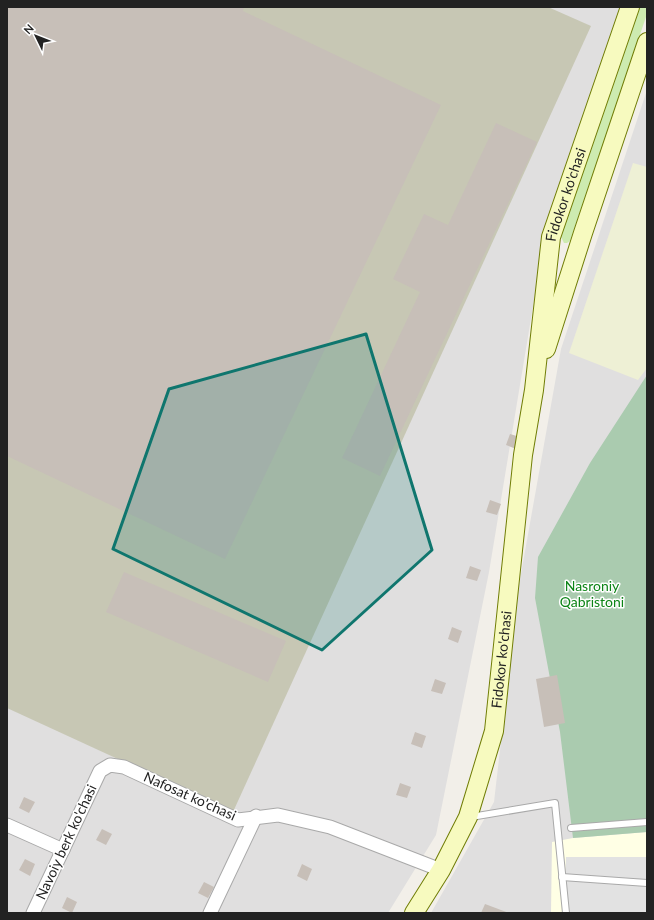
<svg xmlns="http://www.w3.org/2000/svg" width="654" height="920" viewBox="0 0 654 920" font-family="Lato,sans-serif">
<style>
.residential{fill:#e0dfdf}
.education{fill:#ffffe5}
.construction{fill:#c7c7b4}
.farmland{fill:#eef0d5}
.grass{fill:#cdebb0}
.cemetery{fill:#aacbaf}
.parking{fill:#e2e2e2}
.building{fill:#c7bfb8}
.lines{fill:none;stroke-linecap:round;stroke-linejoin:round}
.lane-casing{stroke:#a9a9a9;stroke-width:8}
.street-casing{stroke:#a9a9a9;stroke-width:15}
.secondary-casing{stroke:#707d05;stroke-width:20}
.lane{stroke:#fff;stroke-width:6}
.street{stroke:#fff;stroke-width:13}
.secondary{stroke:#f7fabf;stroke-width:18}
.marked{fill:#0f766e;fill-opacity:0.2;stroke:#0f766e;stroke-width:3;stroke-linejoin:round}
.labels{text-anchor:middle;stroke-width:3;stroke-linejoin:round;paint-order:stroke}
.street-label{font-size:14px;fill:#222;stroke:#fff}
.park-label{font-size:14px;fill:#0c8416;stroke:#fff}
</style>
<rect width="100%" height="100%" fill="#f2efe9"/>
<!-- residential -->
<g class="residential">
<path d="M7 7H624L547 222 489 572 436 835 388 913H7Z"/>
<path d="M647 90V913H431L494 802 519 585 561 349Z"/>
</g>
<!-- education -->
<path class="education" d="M647 832V913H551L552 842 573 838Z"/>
<!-- construction -->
<path class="construction" d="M7 7H548L591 26 233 812 7 708Z"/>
<!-- farmland -->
<path class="farmland" d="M633 163 647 167V368L638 380 569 353Z"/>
<!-- grass -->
<path class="grass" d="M640 7H647V14L570 241 567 243H564L561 237Z"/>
<!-- cemetery -->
<path class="cemetery" d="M647 375V832L573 838 560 732 535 598 538 557 590 463Z"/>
<!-- parking -->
<path class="parking" d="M566 857H647V913H564Z"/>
<!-- building -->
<g class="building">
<path d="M7 7H244L243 11 441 105 225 559 7 456Z"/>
<path d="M496 123 537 142 380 476 342 458 420 292 393 279 424 214 448 225Z"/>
<path d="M510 434 520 437 516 449 506 445Z"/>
<path d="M490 500 501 504 497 515 486 512Z"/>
<path d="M470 566 481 570 477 581 466 578Z"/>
<path d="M124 572 286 641 268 682 106 612Z"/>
<path d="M452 627 462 631 458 643 448 639Z"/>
<path d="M557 675 565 723 544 727 536 679Z"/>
<path d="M435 679 446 683 442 694 431 691Z"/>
<path d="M415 732 426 736 422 748 411 744Z"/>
<path d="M400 783 411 787 407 798 396 795Z"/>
<path d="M24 797 35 802 29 813 19 808Z"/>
<path d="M102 829 112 834 106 845 96 840Z"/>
<path d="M25 859 35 864 30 876 19 870Z"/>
<path d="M302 864 312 869 307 881 297 876Z"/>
<path d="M204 882 214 887 208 898 198 893Z"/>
<path d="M67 897 77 902 72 913 62 908Z"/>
<path d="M485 904 509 913H481Z"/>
</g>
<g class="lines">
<!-- lane casing -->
<g class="lane-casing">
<g id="lane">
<path d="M471 817 555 803 566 913"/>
<path d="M571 828 647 822"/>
<path d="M562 877 647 883"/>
</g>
</g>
<!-- street casing -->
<g class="street-casing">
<g id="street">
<path d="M7 825 63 850"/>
<path d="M33 913 100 771 110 765 124 767 238 820 278 815 330 827 441 870"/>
<path d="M210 913 256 816"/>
</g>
</g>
<!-- secondary casing -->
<g class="secondary-casing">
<g id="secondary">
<path d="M546 349 583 233 647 42"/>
<path id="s1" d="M414 913 441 870 468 817 494 731 523 455 534 390 551 237 630 7"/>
</g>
</g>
<!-- lane -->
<use href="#lane" class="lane"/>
<!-- street -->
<use href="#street" class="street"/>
<!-- secondary -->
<use href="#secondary" class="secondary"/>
</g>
<!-- marked area -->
<path class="marked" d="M366 334 432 550 322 650 113 549 169 389Z"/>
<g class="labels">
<!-- street labels -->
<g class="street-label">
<text dy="5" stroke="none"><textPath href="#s1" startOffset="742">Fidokor ko'chasi</textPath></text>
<text dy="5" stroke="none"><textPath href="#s1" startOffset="272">Fidokor ko'chasi</textPath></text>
<text transform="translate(190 796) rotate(24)" y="5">Nafosat ko'chasi</text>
<text transform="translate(66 842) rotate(-65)" y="5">Navoiy berk ko'chasi</text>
</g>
<!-- park labels -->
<g class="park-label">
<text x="592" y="591">Nasroniy<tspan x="592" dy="16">Qabristoni</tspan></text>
</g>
</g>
<!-- border -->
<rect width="654" height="920" fill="none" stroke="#222222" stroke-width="16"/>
<!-- north arrow -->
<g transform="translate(36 36) rotate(313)" stroke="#ffffff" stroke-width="3" paint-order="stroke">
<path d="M0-3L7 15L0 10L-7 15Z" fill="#222222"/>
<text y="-6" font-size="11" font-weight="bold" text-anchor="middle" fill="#222222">N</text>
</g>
</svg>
